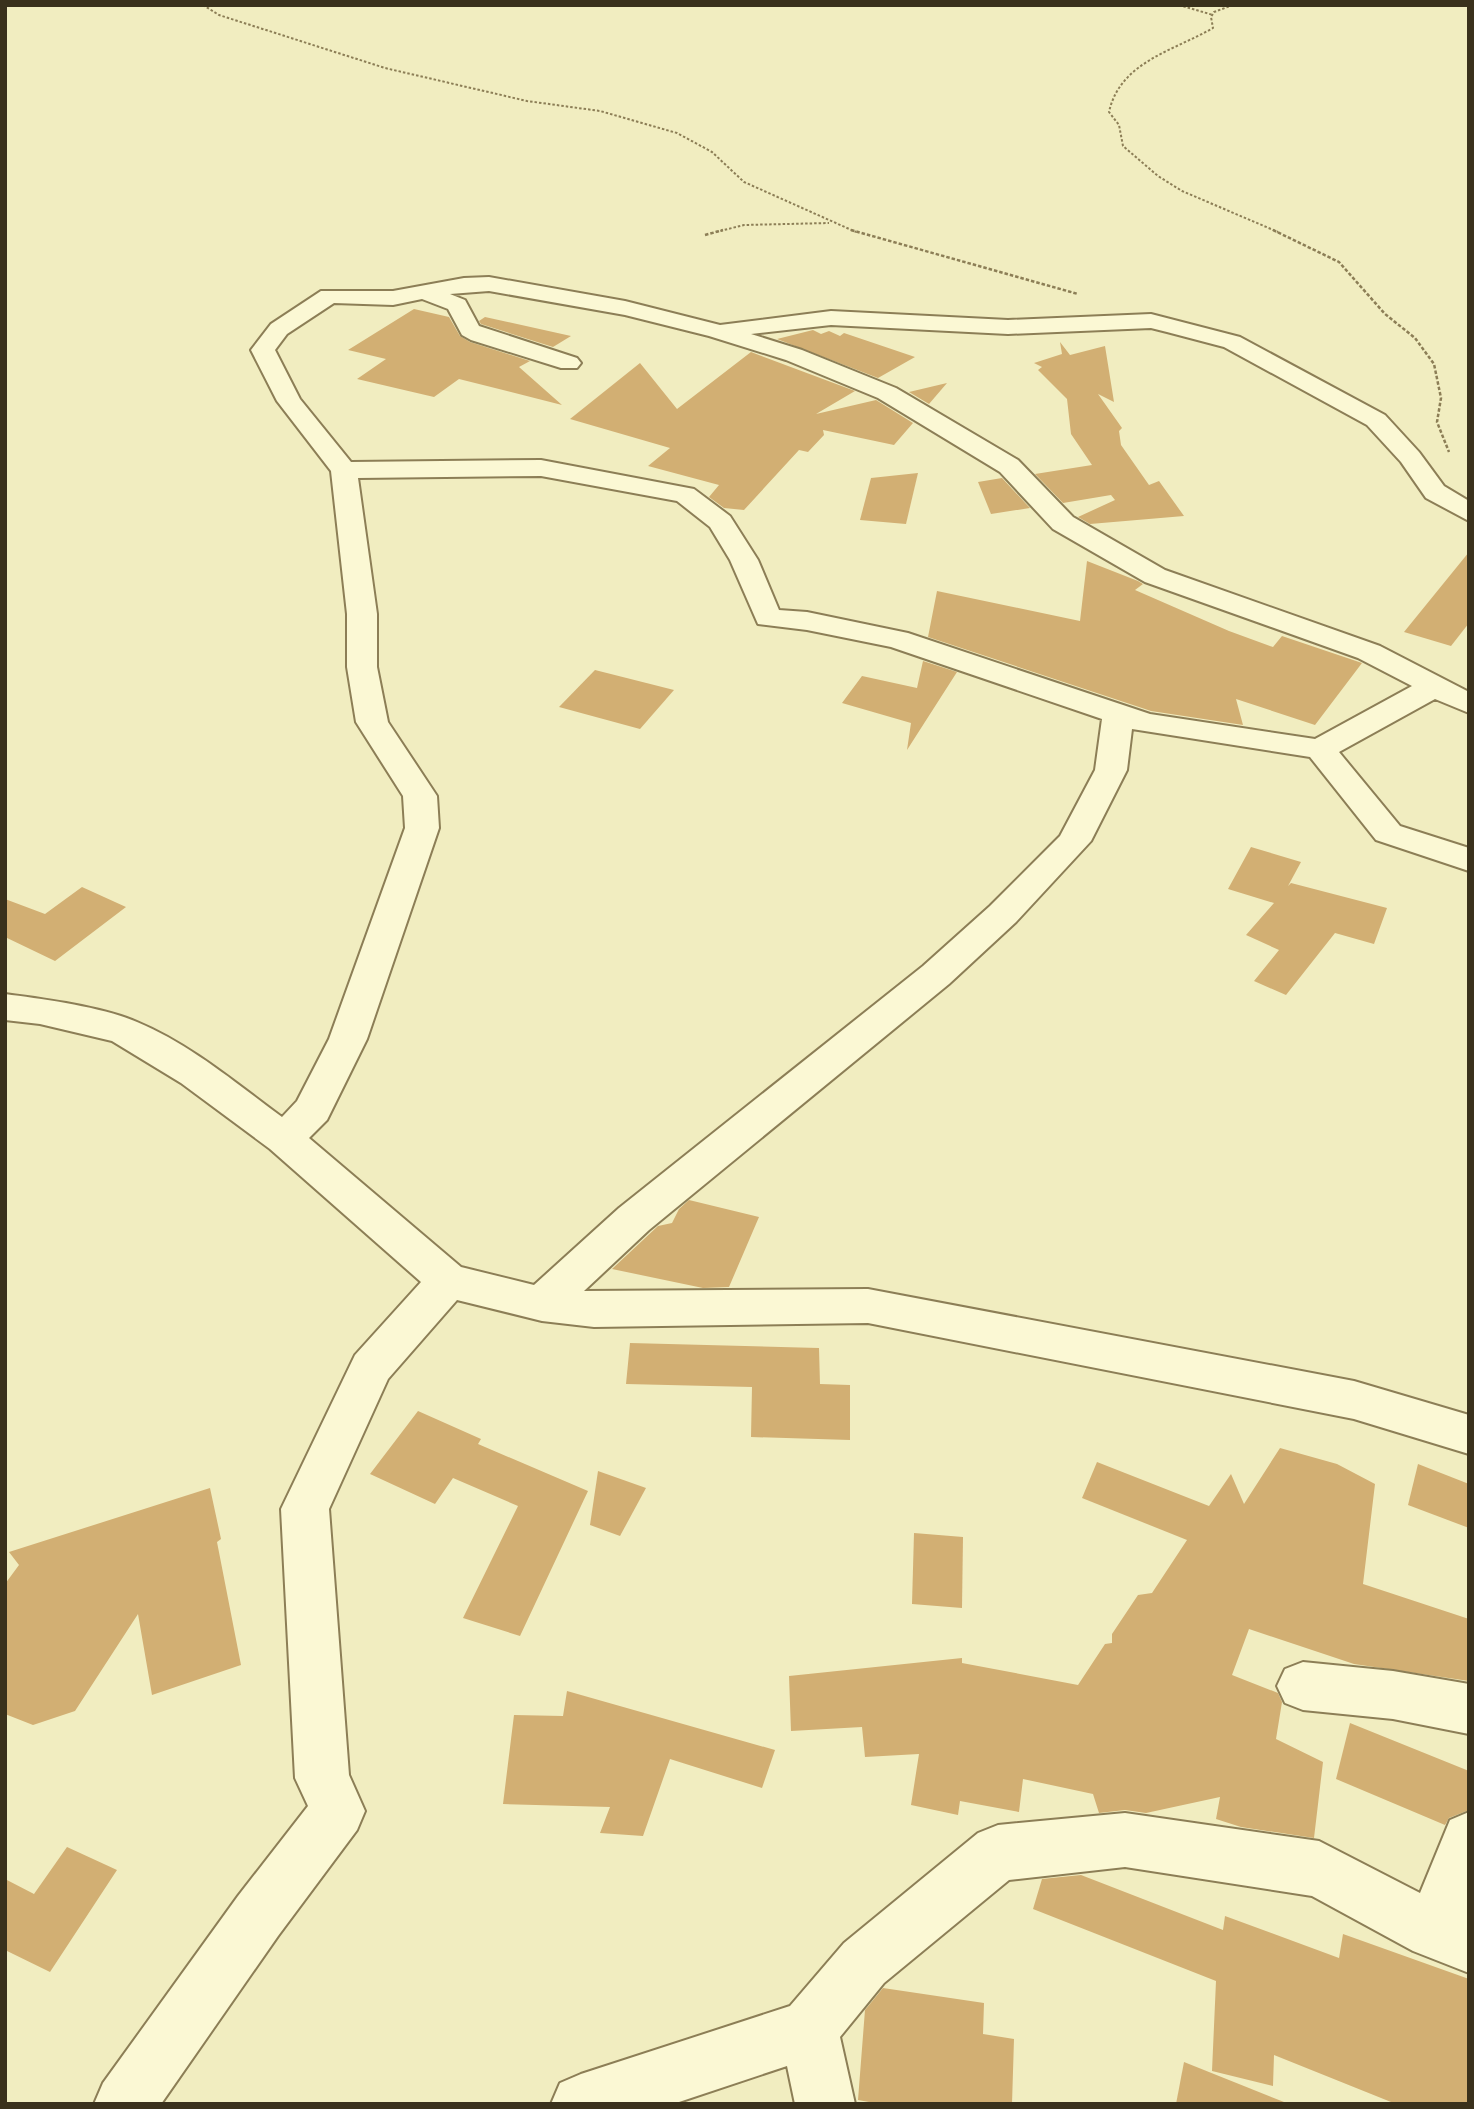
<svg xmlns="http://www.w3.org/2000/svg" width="1474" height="2109" viewBox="0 0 1474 2109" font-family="'Crimson Pro',serif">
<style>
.building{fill:#d2af73}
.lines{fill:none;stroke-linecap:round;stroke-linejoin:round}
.minor-casing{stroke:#8c7e56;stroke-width:4}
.path-far1{stroke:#8c7e56;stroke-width:2;stroke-dasharray:2.5 2;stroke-linecap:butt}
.path{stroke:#8c7e56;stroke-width:2.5;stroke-dasharray:3.5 2;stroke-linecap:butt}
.minor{fill:#fbf8d4;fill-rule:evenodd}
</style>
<rect width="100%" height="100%" fill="#f1edc0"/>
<!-- building -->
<g class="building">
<path d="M414 309 449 317 460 336 470 342 530 361 519 367 562 405 459 379 434 397 357 379 386 359 348 350Z"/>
<path d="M485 317 571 336 553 347 481 324 479 321Z"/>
<path d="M813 330 821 334 829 331 840 336 844 333 915 357 878 378 777 339Z"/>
<path d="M1060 342 1070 355 1105 346 1114 402 1098 394 1122 428 1119 431 1121 445 1149 485 1159 481 1184 516 1090 524 1078 517 1115 500 1111 495 1063 503 1035 474 1092 465 1071 434 1067 399 1038 370 1042 367 1034 363 1062 354Z"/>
<path d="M751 352 855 391 816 414 876 400 913 423 894 445 823 430 824 435 808 452 799 450 744 510 724 508 709 497 719 485 648 466 670 448 570 419 640 363 677 409Z"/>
<path d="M947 383 929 404 909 392Z"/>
<path d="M918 473 906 524 860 520 871 478Z"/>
<path d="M1002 478 1030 508 991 514 978 482Z"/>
<path d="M1469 552V623L1451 646 1404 632Z"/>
<path d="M1087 561 1138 581 1143 584 1135 590 1229 631 1273 647 1282 636 1362 663 1315 725 1236 699 1243 725 1151 711 928 637 937 591 1080 621Z"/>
<path d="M923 661 957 672 907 750 911 723 842 703 862 676 917 688Z"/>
<path d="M595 670 674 690 640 729 559 707Z"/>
<path d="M1251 847 1301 862 1288 886 1291 883 1387 908 1374 944 1335 933 1286 995 1254 981 1279 950 1246 935 1274 903 1228 889Z"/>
<path d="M82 887 126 907 55 961 5 937V899L45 914Z"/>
<path d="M689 1200 759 1217 729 1287 703 1288 612 1269 658 1226 672 1223 679 1209Z"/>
<path d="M630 1343 819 1348 820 1384 850 1385V1440L751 1437 752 1387 626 1384Z"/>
<path d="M418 1411 481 1439 478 1444 588 1491 520 1636 463 1618 518 1506 453 1478 435 1504 370 1474Z"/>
<path d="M1280 1448 1337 1464 1375 1484 1363 1584 1469 1619V1681L1354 1664 1249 1629 1232 1675 1278 1693 1282 1702 1276 1739 1323 1762 1314 1838 1241 1827 1216 1819 1220 1797 1146 1813 1125 1810 1099 1813 1093 1794 1023 1779 1019 1812 960 1801 958 1815 911 1805 919 1754 865 1757 862 1727 791 1731 789 1676 962 1658V1663L1078 1685 1105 1644 1112 1643V1634L1138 1595 1152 1593 1187 1540 1082 1498 1097 1462 1209 1506 1231 1474 1244 1504Z"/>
<path d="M1418 1464 1469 1484V1528L1408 1505Z"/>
<path d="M598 1471 646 1488 620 1536 590 1525Z"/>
<path d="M210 1488 221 1539 217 1542 241 1665 152 1695 138 1614 75 1711 33 1725 5 1714V1584L19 1565 9 1552Z"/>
<path d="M914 1533 963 1537 962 1608 912 1604Z"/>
<path d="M567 1691 775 1750 762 1788 670 1759 643 1836 600 1833 610 1807 503 1804 514 1715 563 1716Z"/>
<path d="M1350 1723 1469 1771V1810L1449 1818 1445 1825 1336 1779Z"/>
<path d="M67 1847 117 1870 50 1972 5 1950V1879L34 1894Z"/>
<path d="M1081 1875 1223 1930 1225 1916 1339 1958 1343 1934 1469 1979V2104H1396L1274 2055 1273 2086 1212 2071 1216 1981 1033 1909 1042 1879Z"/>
<path d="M883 1988 984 2003 983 2034 1014 2039 1012 2104H880L858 2100 865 2010Z"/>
<path d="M1184 2062 1284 2102V2104H1176Z"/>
</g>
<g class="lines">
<!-- minor casing -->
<g class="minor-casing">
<g id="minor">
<path d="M489 277 625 301 720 325 831 311 1008 320 1151 314 1240 337 1385 415 1419 452 1444 486 1469 501V521L1426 498 1401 462 1367 425 1224 347 1167 332 1151 328 1008 334 831 325 751 334 802 350 896 388 1018 460 1073 517 1165 570 1380 646 1469 692V713L1435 699 1339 752 1400 826 1469 848V871L1376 840 1310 757 1132 729 1127 770 1091 841 1016 922 949 984 649 1230 584 1291 868 1289 1354 1381 1469 1415V1454L1354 1419 868 1323 594 1327 542 1321 457 1300 388 1379 329 1509 349 1775 365 1811 357 1830 278 1936 161 2104H94L103 2083 238 1896 308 1806 295 1778 281 1509 355 1355 421 1282 270 1149 181 1083 112 1041 40 1024 5 1020V994C43 999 103 1007 137 1022 190 1044 237 1084 282 1117L297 1101 329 1039 405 828 403 796 356 722 347 667V614L331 471 277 401 251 350 271 324 321 291H393L464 278ZM489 291 625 315 709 336 786 360 878 398 1000 472 1053 529 1145 582 1358 658 1412 686 1315 739 1150 714 908 633 807 612 779 610 758 560 730 516 694 489 541 460 351 462 300 399 275 350 287 334 334 303 393 305 422 299 448 309 462 335 471 340 561 368H577L581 363 577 358 479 326 465 300 450 294ZM541 476 677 501 710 527 730 560 758 624 807 630 891 647 1102 719 1095 770 1060 836 990 906 923 966 619 1208 534 1285 461 1267 309 1138 327 1120 367 1039 439 828 437 796 388 722 377 667V614L358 478Z"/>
<path d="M1303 1662 1393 1671 1469 1684V1734L1393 1719 1303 1710 1285 1703 1277 1686 1285 1669Z"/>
<path d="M1469 1812V1973L1413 1951 1312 1896 1125 1867 1009 1880 884 1983 840 2037 855 2104H795L787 2066 673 2104H551L560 2083 581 2074 790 2006 844 1943 978 1833 998 1825 1125 1813 1319 1841 1420 1893 1450 1820Z"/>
</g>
</g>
<!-- path-far1 -->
<g class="path-far1">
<path d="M203 5 219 15 385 68 527 101 600 111 677 133 712 152 744 182 856 232"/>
<path d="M1179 5 1213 15"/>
<path d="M1233 5 1214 12 1211 17 1213 28C1173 51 1120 62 1109 112L1119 125 1123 146 1158 176 1182 191 1278 232"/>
<path d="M716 232 744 225 829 223"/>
</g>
<!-- path -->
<g class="path">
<path d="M851 230 1078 294"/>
<path d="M1273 230 1339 262 1385 314 1415 338 1434 364 1441 398 1437 422 1449 452"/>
<path d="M705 235 723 230"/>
</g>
<!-- minor -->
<use href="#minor" class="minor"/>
</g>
<!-- border -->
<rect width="1474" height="2109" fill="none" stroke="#3a311c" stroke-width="14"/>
</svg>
